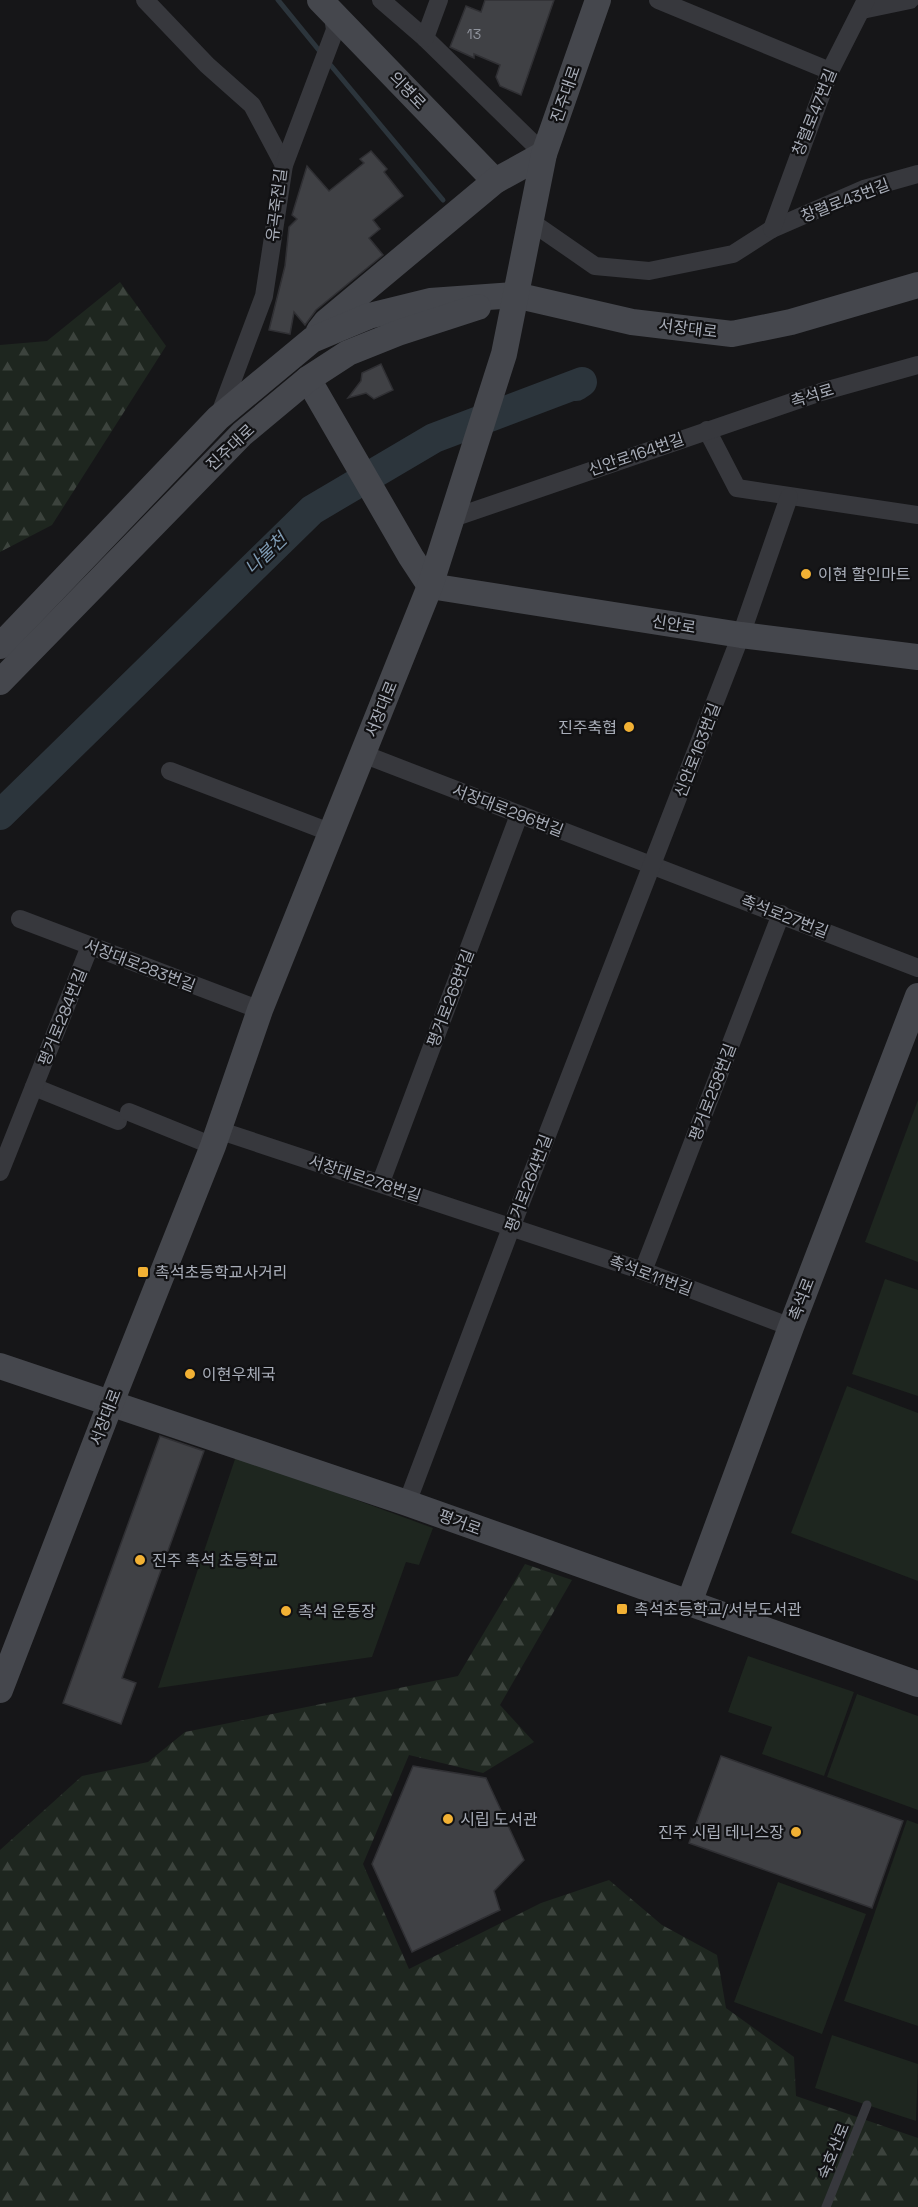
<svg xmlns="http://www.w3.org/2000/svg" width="918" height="2207" viewBox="0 0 918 2207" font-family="'Space Grotesk','Noto Sans KR',sans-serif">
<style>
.forest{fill:url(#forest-firs)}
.pitch{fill:#1e261f}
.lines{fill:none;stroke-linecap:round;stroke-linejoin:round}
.stream{stroke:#2c353c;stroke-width:5}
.river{stroke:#2c353c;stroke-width:30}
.building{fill:#404145;stroke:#303034;stroke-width:1.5}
.lane{stroke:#37383d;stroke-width:9}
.street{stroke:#37383d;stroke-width:18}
.secondary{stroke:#45474d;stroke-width:26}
.poi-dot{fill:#f2b134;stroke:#111113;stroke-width:2}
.labels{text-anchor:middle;stroke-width:4.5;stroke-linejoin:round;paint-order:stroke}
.number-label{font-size:14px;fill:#8e929b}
.street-label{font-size:16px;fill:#a8adb8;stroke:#111113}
.poi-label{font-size:16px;fill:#a8adb8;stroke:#111113;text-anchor:start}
.water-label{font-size:18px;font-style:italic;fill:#7f9bb3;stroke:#111113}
</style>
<defs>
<pattern id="forest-firs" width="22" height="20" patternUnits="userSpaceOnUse" patternTransform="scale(1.5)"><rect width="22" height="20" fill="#1e261f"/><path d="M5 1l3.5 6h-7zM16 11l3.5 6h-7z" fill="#3c433d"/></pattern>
</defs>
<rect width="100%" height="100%" fill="#161618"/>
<!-- forest -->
<g class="forest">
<path d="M120 282 166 346 52 525 0 552V345L47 341Z"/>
<path d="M525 1564 572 1580 500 1705 534 1742 483 1773 409 1755 363 1864 409 1969 541 1903 609 1880 662 1925 717 1955 726 2008 794 2057 796 2096 918 2138V2207H0V1850L82 1776 148 1762 185 1732 458 1676Z"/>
</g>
<!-- pitch -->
<g class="pitch">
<path d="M918 1100V1262L865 1242Z"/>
<path d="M885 1279 918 1290V1396L852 1374Z"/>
<path d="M847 1386 918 1413V1581L791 1533Z"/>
<path d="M236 1456 433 1528 419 1565 406 1562 372 1657 158 1688Z"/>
<path d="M748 1656 854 1692 824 1776 762 1754 772 1727 728 1712Z"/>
<path d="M857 1694 918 1716V1810L827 1777Z"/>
<path d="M907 1820 918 1824V2026L844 2001Z"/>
<path d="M778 1882 866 1914 822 2034 734 2002Z"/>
<path d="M832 2035 918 2064 916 2121 815 2088Z"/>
</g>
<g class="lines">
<!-- stream -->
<g class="stream">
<path d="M278 0 322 54"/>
<path d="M328 62 443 200"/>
</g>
<!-- river -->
<path class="river" d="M0 815 312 510 434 438 582 382 576 386"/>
</g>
<!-- building -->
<g class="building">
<path d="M485 0H554L521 95 500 86 496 77 500 65 474 54V58L450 47 466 6 481 12Z"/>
<path d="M371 151 387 169 384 172 403 196 373 220 380 229 369 238 383 255 316 310 305 325 294 312 290 334 269 330 285 266 289 227 297 219 292 215 307 166 329 191 364 163 360 159Z"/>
<path d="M381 364 393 390 374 399 366 393 348 398 361 381 362 373Z"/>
<path d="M160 1436 204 1451 122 1678 136 1683 121 1724 63 1703Z"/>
<path d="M721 1756 903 1821 872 1908 689 1843Z"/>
<path d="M413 1766 486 1778 524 1860 494 1891 500 1910 412 1952 372 1864Z"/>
</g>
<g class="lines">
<!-- lane -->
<path class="lane" d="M826 2207 867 2105"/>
<!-- street -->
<g class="street">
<path d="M145 0 207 65 252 105 284 165"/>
<path d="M381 0 425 38 544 154"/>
<path d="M658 0 830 71"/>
<path d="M862 10 910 0"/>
<path d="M425 38 439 0"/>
<path d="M530 221 595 266 649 271 733 254 772 229 864 189 918 174"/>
<path d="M772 229 830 71 866 0"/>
<path d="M219 416 264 296 284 165 335 30 332 10"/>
<path d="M707 430 737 488 918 515"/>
<path d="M453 518 821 392 918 365"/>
<path d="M363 754 918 968"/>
<path d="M170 771 332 833"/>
<path d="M20 919 260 1010"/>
<path d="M34 1087 118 1121"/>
<path d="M129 1112 213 1146"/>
<path d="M218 1130 643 1271 791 1327"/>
<path d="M0 1172 90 946"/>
<path d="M381 1182 519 815"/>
<path d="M643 1271 781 914"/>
<path d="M407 1503 511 1228 741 635 789 497"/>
</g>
<!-- secondary -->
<g class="secondary">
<path d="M320 0 495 181"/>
<path d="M319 331 326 322 495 181 544 154"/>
<path d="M308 379 411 557 430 586 741 635 918 657"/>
<path d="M0 646 218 418 312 340 369 316 430 301 515 295 632 322 732 334 791 322 918 285"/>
<path d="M0 682 242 434 308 379 348 353 398 333 478 307"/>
<path d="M0 1366 407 1503 918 1684"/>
<path d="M689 1603 791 1327 918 996"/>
<path d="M0 1690 110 1405 213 1146 260 1010 430 586 504 354 544 154 598 0"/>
</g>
</g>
<!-- markers -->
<g class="poi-dot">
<circle cx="806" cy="574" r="6"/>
<circle cx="629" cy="727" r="6"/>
<rect x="137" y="1266" width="12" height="12" rx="3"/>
<circle cx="190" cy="1374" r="6"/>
<circle cx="140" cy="1560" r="6"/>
<rect x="616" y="1603" width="12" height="12" rx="3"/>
<circle cx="286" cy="1611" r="6"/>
<circle cx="448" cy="1819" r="6"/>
<circle cx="796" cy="1832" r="6"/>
</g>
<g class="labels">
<!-- number labels -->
<g class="number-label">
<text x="474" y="39">13</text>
</g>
<!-- street labels -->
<g class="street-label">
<text transform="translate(408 90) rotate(46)" y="6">의병로</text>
<text transform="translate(565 94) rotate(-71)" y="6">진주대로</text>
<text transform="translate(814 112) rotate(-68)" y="6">창렬로47번길</text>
<text transform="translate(845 200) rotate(-21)" y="6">창렬로43번길</text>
<text transform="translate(276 205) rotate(-83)" y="6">유곡죽전길</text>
<text transform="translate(688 328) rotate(7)" y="6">서장대로</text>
<text transform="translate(812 395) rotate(-17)" y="6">촉석로</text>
<text transform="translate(230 447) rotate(-43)" y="6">진주대로</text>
<text transform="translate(636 454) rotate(-19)" y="6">신안로164번길</text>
<text transform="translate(674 624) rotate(9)" y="6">신안로</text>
<text transform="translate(381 709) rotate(-68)" y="6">서장대로</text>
<text transform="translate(697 750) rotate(-69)" y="6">신안로163번길</text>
<text transform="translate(508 810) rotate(21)" y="6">서장대로296번길</text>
<text transform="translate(785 916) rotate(21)" y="6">촉석로27번길</text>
<text transform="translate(140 965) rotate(21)" y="6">서장대로283번길</text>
<text transform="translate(450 998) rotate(-69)" y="6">평거로268번길</text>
<text transform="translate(62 1017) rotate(-68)" y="6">평거로284번길</text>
<text transform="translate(712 1092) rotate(-69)" y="6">평거로258번길</text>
<text transform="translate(365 1178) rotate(18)" y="6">서장대로278번길</text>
<text transform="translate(528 1183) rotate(-69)" y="6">평거로264번길</text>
<text transform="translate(651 1275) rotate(20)" y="6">촉석로11번길</text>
<text transform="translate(801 1299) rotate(-69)" y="6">촉석로</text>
<text transform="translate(105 1417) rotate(-69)" y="6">서장대로</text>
<text transform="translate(460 1522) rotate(20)" y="6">평거로</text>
<text transform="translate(833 2151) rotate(-68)" y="6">숙호산로</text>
</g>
<!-- poi labels -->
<g class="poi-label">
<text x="818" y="580">이현 할인마트</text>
<text x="617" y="733" text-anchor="end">진주축협</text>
<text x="155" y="1278">촉석초등학교사거리</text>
<text x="202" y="1380">이현우체국</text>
<text x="152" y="1566">진주 촉석 초등학교</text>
<text x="634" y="1615">촉석초등학교/서부도서관</text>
<text x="298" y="1617">촉석 운동장</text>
<text x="460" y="1825">시립 도서관</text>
<text x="784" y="1838" text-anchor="end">진주 시립 테니스장</text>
</g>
<!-- water labels -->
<g class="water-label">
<text transform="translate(266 554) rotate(-44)" y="6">나불천</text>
</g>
</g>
</svg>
